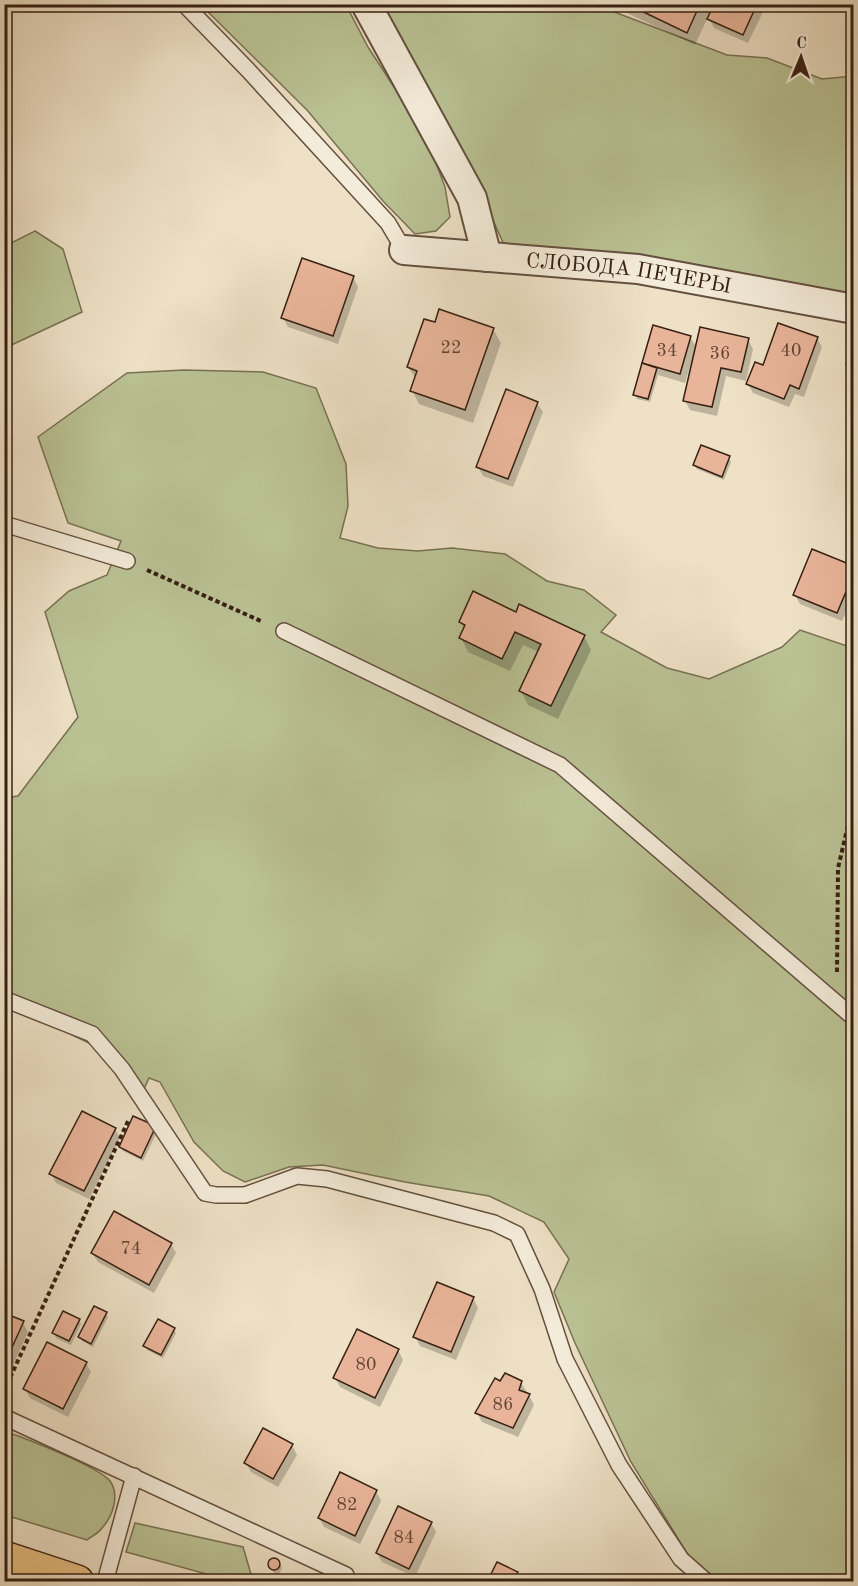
<svg xmlns="http://www.w3.org/2000/svg" width="858" height="1586" viewBox="0 0 858 1586" font-family="'Old Standard TT',serif">
<style>
.green{fill:#bac294;stroke:#787153;stroke-width:1.5}
.shadow{fill:#0003}
.building{fill:#e9b59a;stroke:#362012;stroke-width:1.5}
.lines{fill:none;stroke-linecap:round;stroke-linejoin:round}
.lane-casing{stroke:#64503f;stroke-width:18}
.street-casing{stroke:#64503f;stroke-width:32}
.primary-casing{stroke:#362012;stroke-width:36}
.path{stroke:#362012;stroke-width:4;stroke-dasharray:4.5 3;stroke-linecap:butt}
.lane{stroke:#f4ecda;stroke-width:15}
.street{stroke:#f4ecda;stroke-width:28}
.primary{stroke:#e7c083;stroke-width:33}
.labels{text-anchor:middle;stroke-width:4.5;stroke-linejoin:round;paint-order:stroke}
.number-label{font-size:18px;fill:#634534}
.street-label{font-size:21px;fill:#362012;stroke:#f4ecda}
</style>
<rect width="100%" height="100%" fill="#eee1c6"/>
<filter id="stains"><feTurbulence type="fractalNoise" baseFrequency=".00333" numOctaves="4"/><feColorMatrix values="0 0 0 0 .2 0 0 0 0 .09 0 0 0 0 .02 0 0 0 .5 -.17"/></filter>
<radialGradient id="worn" r=".72"><stop offset=".6" stop-color="#630" stop-opacity="0"/><stop offset="1" stop-color="#630" stop-opacity=".3"/></radialGradient>
<!-- green -->
<g class="green">
<path d="M201 5H346L368 47 426 136 445 187 450 217 436 231 415 234 383 201 307 110Z"/>
<path d="M376 5H596L727 55 767 58 822 79 853 76V300L506 249 483 198Z"/>
<path d="M35 231 63 249 82 312 5 348V246Z"/>
<path d="M184 370 263 372 316 388 346 464 348 506 340 538 378 548 418 551 452 548 505 554 547 581 584 590 616 615 601 632 667 668 709 679 782 647 800 630 853 648V1581H716L690 1558 631 1462 575 1343 554 1292 569 1259 544 1222 489 1196 405 1182 323 1165 289 1167 245 1182 223 1171 194 1142 160 1082 149 1078 139 1100 95 1046 50 1024 5 1008 4 798 18 796 78 717 45 612 69 591 107 575 121 541 68 523 38 437 127 373Z"/>
<path d="M4 1431C25 1438 99 1467 110 1481 120 1495 113 1516 102 1528 99 1533 92 1536 87 1540L5 1515Z"/>
<path d="M135 1523 243 1547 253 1581H232L126 1552Z"/>
</g>
<!-- shadow -->
<g class="shadow">
<path d="M608 4H759L763 12 748 43 714 28 708 17 695 45Z"/>
<path d="M353 277 358 287 338 344 288 327 283 318Z"/>
<path d="M435 324 493 329 501 343 473 423 419 404 412 390 416 379 408 367Z"/>
<path d="M654 327 690 337 697 348 748 340 753 349 746 381 726 376 717 416 690 410 685 401 693 364 691 363 685 383 658 375 650 402 637 399 635 394Z"/>
<path d="M817 338 822 347 804 397 795 394 789 407 753 393 748 384Z"/>
<path d="M854 346V374L848 365Z"/>
<path d="M537 403 543 412 513 487 483 476 478 467Z"/>
<path d="M729 458 731 462 724 480 697 469 695 465Z"/>
<path d="M854 568V594L842 621 800 604 795 595Z"/>
<path d="M516 614 584 636 591 650 558 719 528 705 521 691 539 652 523 645 510 671 468 652 461 638 465 629 460 622Z"/>
<path d="M134 1118 157 1132 143 1161 123 1151 120 1147Z"/>
<path d="M115 1129 120 1138 89 1199 56 1183 51 1174Z"/>
<path d="M171 1244 176 1253 154 1293 98 1262 92 1253Z"/>
<path d="M473 1298 478 1308 456 1360 420 1346 415 1337Z"/>
<path d="M106 1313 108 1317 93 1347 82 1341 80 1337Z"/>
<path d="M4 1315 23 1323 28 1332 4 1385Z"/>
<path d="M79 1320 81 1324 71 1345 56 1338 54 1333Z"/>
<path d="M174 1329 176 1333 163 1358 147 1350 145 1346Z"/>
<path d="M398 1350 403 1360 380 1407 340 1387 335 1378Z"/>
<path d="M86 1363 91 1372 68 1417 30 1398 25 1389Z"/>
<path d="M501 1383H521L527 1392 526 1394 529 1395 534 1405 518 1437 482 1422 477 1413Z"/>
<path d="M292 1445 297 1455 278 1487 251 1472 246 1463Z"/>
<path d="M376 1491 381 1501 360 1544 324 1527 319 1518Z"/>
<path d="M431 1523 436 1532 415 1577 382 1562 377 1553Z"/>
<path d="M273 1560H277L282 1568 279 1575 275 1574 269 1566 270 1562Z"/>
<path d="M517 1573 519 1577 517 1582H489Z"/>
</g>
<!-- building -->
<g class="building">
<path d="M627 4H700L687 33Z"/>
<path d="M714 4H757L743 35 707 19Z"/>
<path d="M302 258 354 276 333 336 281 318Z"/>
<path d="M439 309 494 328 465 410 410 391 417 371 407 367 424 319 435 322Z"/>
<path d="M778 323 818 337 799 389 790 385 784 399 746 384 755 362 763 365Z"/>
<path d="M653 325 691 336 680 374 642 363Z"/>
<path d="M700 327 749 338 741 372 721 368 712 407 683 401Z"/>
<path d="M854 342V367L846 365Z"/>
<path d="M642 363 657 368 648 399 633 395Z"/>
<path d="M506 389 538 402 508 479 476 467Z"/>
<path d="M701 445 730 456 722 477 693 465Z"/>
<path d="M812 549 854 566V573L837 613 793 595Z"/>
<path d="M473 591 516 612 519 604 585 635 551 706 519 691 541 644 515 632 502 659 459 638 465 625 459 622Z"/>
<path d="M82 1111 116 1128 84 1191 49 1174Z"/>
<path d="M133 1116 156 1126 141 1158 119 1147Z"/>
<path d="M114 1211 172 1243 149 1285 91 1253Z"/>
<path d="M437 1282 474 1297 451 1352 413 1337Z"/>
<path d="M94 1306 107 1312 91 1344 78 1337Z"/>
<path d="M63 1311 80 1319 69 1341 52 1333Z"/>
<path d="M4 1313 24 1321 4 1365Z"/>
<path d="M158 1319 175 1328 161 1355 143 1346Z"/>
<path d="M357 1329 399 1349 375 1398 333 1378Z"/>
<path d="M47 1342 87 1362 63 1409 23 1389Z"/>
<path d="M505 1373 522 1381 519 1390 530 1394 513 1428 475 1413 495 1378 500 1381Z"/>
<path d="M263 1428 293 1444 273 1479 244 1463Z"/>
<path d="M340 1472 377 1490 355 1536 318 1518Z"/>
<path d="M398 1506 432 1522 409 1569 376 1553Z"/>
<circle cx="274" cy="1564" r="6"/>
<path d="M497 1562 518 1572 513 1582H487Z"/>
</g>
<g class="lines">
<!-- lane casing -->
<g class="lane-casing">
<g id="lane">
<path d="M184 4 248 70 388 223 404 250"/>
<path d="M4 524 127 561"/>
<path d="M284 631 560 765 854 1018"/>
<path d="M4 999 92 1034 122 1069 205 1193 216 1195H245L297 1176 327 1179 494 1223 517 1234 542 1289 565 1359 619 1465 681 1559 707 1582"/>
<path d="M4 1417 346 1575"/>
<path d="M105 1582 134 1476"/>
</g>
</g>
<!-- street casing -->
<g class="street-casing">
<g id="street">
<path d="M366 4 472 198 487 257"/>
<path id="s1" d="M404 250 638 269 854 309"/>
</g>
</g>
<!-- primary casing -->
<g class="primary-casing">
<path id="primary" d="M4 1558 77 1582"/>
</g>
<!-- path -->
<g class="path">
<path d="M147 570 263 622"/>
<path d="M837 972 838 868 854 800"/>
<path d="M4 1391 129 1119"/>
</g>
<!-- lane -->
<use href="#lane" class="lane"/>
<!-- street -->
<use href="#street" class="street"/>
<!-- primary -->
<use href="#primary" class="primary"/>
</g>
<g class="labels">
<!-- number labels -->
<g class="number-label">
<text x="451" y="353">22</text>
<text x="667" y="356">34</text>
<text x="791" y="356">40</text>
<text x="720" y="359">36</text>
<text x="131" y="1254">74</text>
<text x="366" y="1370">80</text>
<text x="503" y="1410">86</text>
<text x="347" y="1510">82</text>
<text x="404" y="1543">84</text>
</g>
<!-- street labels -->
<g class="street-label">
<text dy="7" stroke="none"><textPath href="#s1" startOffset="226">СЛОБОДА ПЕЧЕРЫ</textPath></text>
</g>
</g>
<!-- margin -->
<rect width="858" height="1586" fill="none" stroke="#eee1c6" stroke-width="24"/>
<rect x="6" y="6" width="846" height="1574" fill="none" stroke="#362012" stroke-width="3"/>
<rect x="12" y="12" width="834" height="1562" fill="none" stroke="#362012" stroke-width="1.5"/>
<!-- north arrow -->
<g transform="translate(801 57) rotate(2)" stroke="#f4ecda" stroke-width="4.5" paint-order="stroke">
<path d="M0-4.5L10 22L0 15L-10 22Z" fill="#362012"/>
<text y="-9" font-size="16" font-weight="bold" text-anchor="middle" fill="#362012">С</text>
</g>
<rect width="100%" height="100%" filter="url(#stains)"/>
<rect width="100%" height="100%" fill="url(#worn)"/>
</svg>
